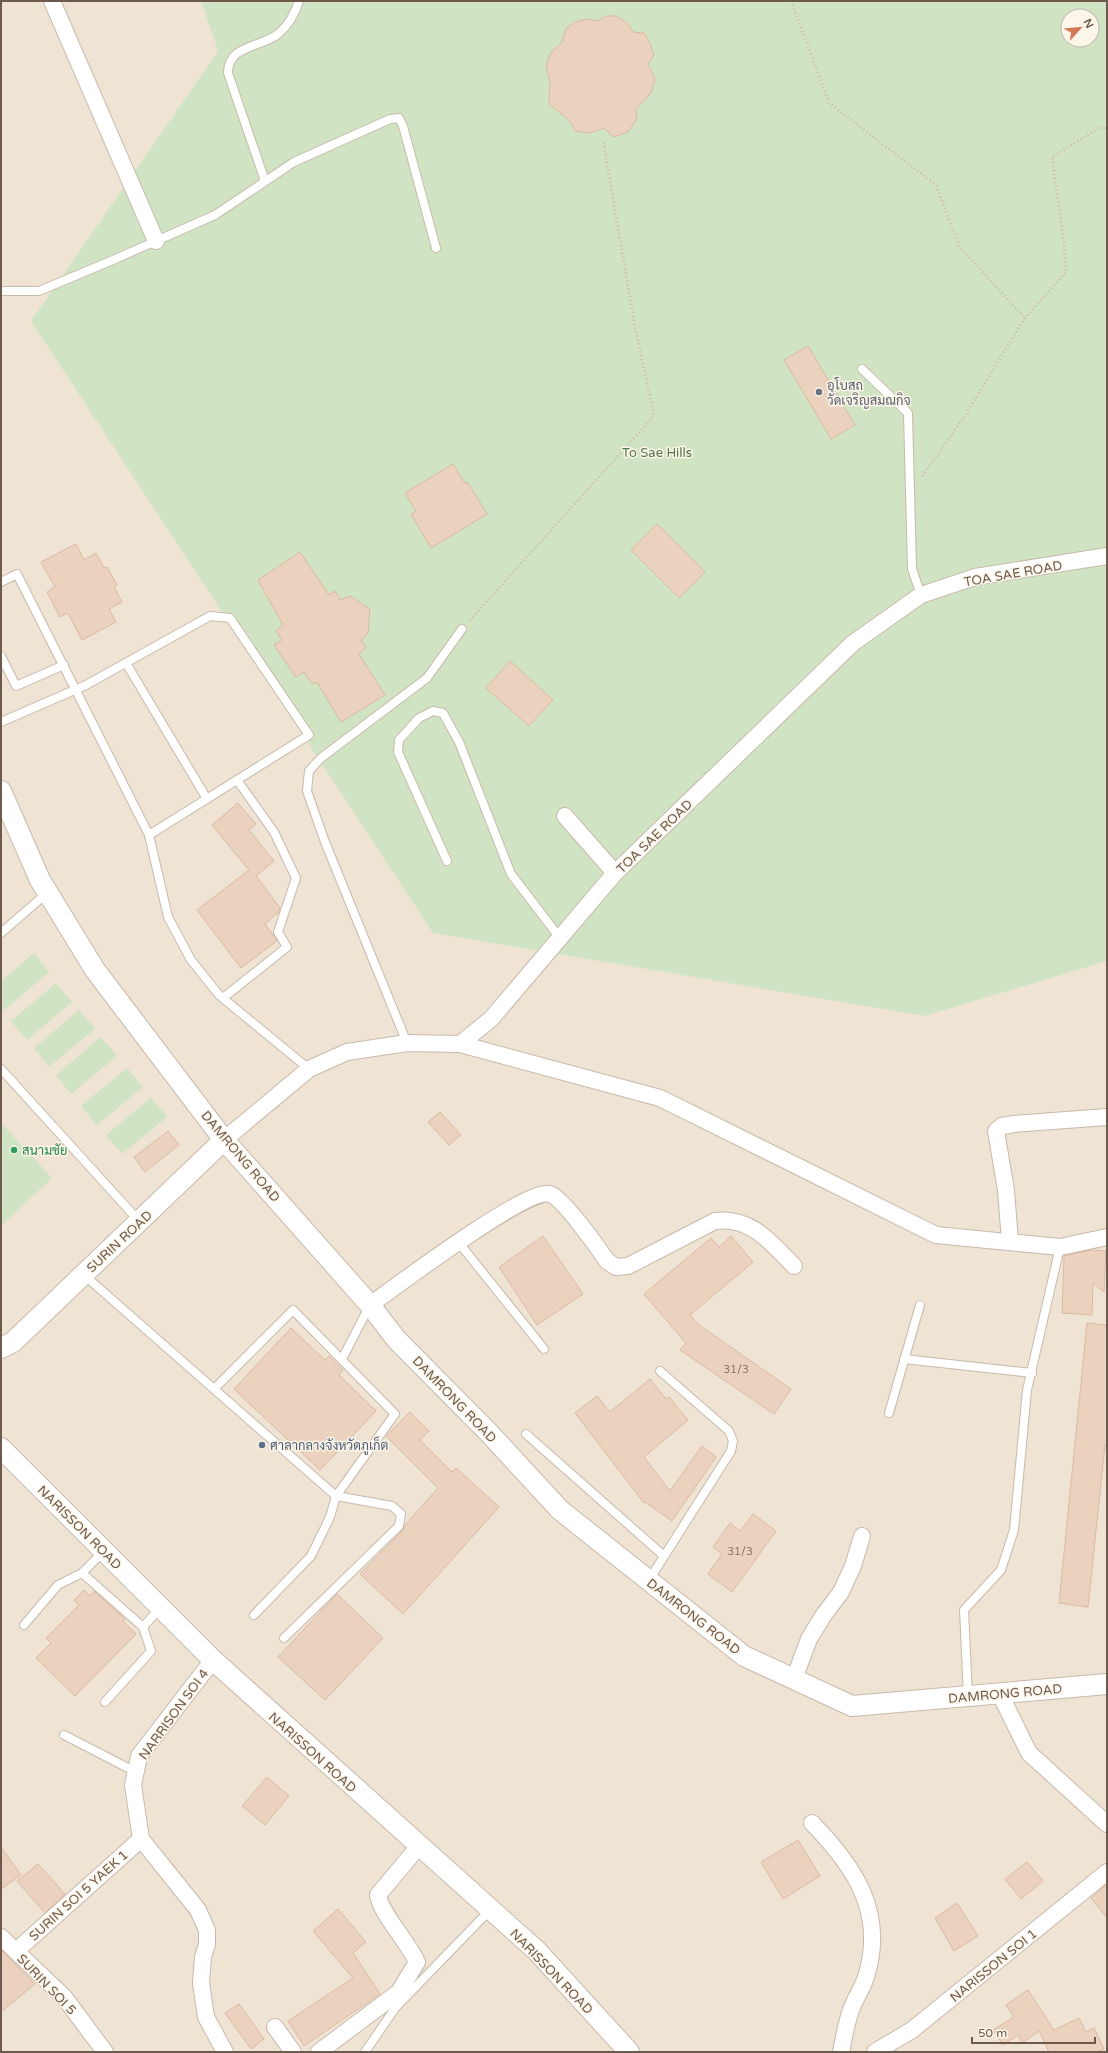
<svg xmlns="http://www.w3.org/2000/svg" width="1108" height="2053" viewBox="0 0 1108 2053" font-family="'Varela Round',Sarabun,sans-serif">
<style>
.residential{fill:#efe3d3}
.green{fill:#d0e4c4;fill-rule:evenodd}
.building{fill:#ebd2bf;stroke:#dbb9a1}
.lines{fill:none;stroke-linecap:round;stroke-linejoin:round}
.service-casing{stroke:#c8b9ac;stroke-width:10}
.minor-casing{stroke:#c8b9ac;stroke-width:18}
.tertiary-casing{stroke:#c8b9ac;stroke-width:22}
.path{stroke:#cfb5a2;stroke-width:2.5;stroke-dasharray:1 3;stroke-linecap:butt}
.service{stroke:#fff;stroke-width:8}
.minor{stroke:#fff;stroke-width:16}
.tertiary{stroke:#fff;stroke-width:20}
.worship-dot{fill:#6b7280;stroke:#fcf5e9;stroke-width:1.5}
.leisure-dot{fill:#2e9e5b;stroke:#fcf5e9;stroke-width:1.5}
.service-dot{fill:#5c6f8a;stroke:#fcf5e9;stroke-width:1.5}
.labels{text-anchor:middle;stroke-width:3;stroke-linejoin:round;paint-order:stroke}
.number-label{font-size:11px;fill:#8d776a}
.worship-label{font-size:13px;fill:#5b616d;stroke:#fcf5e9;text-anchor:start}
.park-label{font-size:13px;fill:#557849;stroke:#fcf5e9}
.street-label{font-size:13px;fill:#6e594d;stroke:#fcf5e9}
.leisure-label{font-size:13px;fill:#27864d;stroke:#fcf5e9;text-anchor:start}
.service-label{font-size:13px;fill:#4e5e75;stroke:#fcf5e9;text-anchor:start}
</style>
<rect width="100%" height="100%" fill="#f9f1e4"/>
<!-- residential -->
<path class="residential" d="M1 1H201L218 51 31 321 925 1016 1107 961V2052H1Z"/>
<!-- green -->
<g class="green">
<path d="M201 1H1107V961L925 1016 433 933 31 321 218 51ZM1068 16H1092V40H1068Z"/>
<path d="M34 953 49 972 4 1010 1 1007V981Z"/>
<path d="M56 983 72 1002 27 1040 11 1021Z"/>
<path d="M79 1010 95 1029 49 1067 34 1048Z"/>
<path d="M101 1037 117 1056 71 1094 56 1075Z"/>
<path d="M127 1068 143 1087 97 1125 81 1106Z"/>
<path d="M151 1098 167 1117 122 1154 106 1135Z"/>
<path d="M1 1123 52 1178 1 1226Z"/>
</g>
<!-- building -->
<g class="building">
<path d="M607 16H616L627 23 633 32 644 33 650 43 654 55 648 64 655 79 651 93 636 109 637 119 628 132 613 137 604 128 589 133 575 131 569 120 549 104 550 82 546 66 551 52 561 44 566 29 575 22 587 19 597 21Z"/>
<path d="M808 346 855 425 831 439 784 360Z"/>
<path d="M453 464 464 482 468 483 487 514 431 548 411 514 416 511 405 493Z"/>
<path d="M657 524 705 572 679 598 631 550Z"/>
<path d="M76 544 84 560 96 553 104 568 107 567 117 585 114 587 122 602 109 609 116 622 82 640 68 613 60 617 47 592 55 587 41 562Z"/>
<path d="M300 552 329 595 335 591 340 600 350 596 370 609 368 633 361 641 366 647 359 654 385 695 341 722 317 682 312 684 304 672 296 677 274 645 282 640 276 631 283 625 258 580Z"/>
<path d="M510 661 553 700 529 726 486 688Z"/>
<path d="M238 803 256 824 249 830 274 861 256 876 280 908 278 913 265 924 277 941 241 968 197 910 249 870 212 825Z"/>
<path d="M440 1112 461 1135 449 1145 428 1122Z"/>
<path d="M168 1131 179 1145 145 1172 134 1157Z"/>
<path d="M543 1236 583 1294 537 1325 499 1267Z"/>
<path d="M731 1236 753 1262 690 1315 699 1325 791 1389 774 1414 680 1350 686 1343 644 1294 711 1238 719 1247Z"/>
<path d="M1091 1250 1106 1251 1104 1292 1093 1283 1092 1315 1062 1313 1064 1256Z"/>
<path d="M1087 1323 1107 1325V1445H1105L1088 1607 1059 1603Z"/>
<path d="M291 1328 325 1360 329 1356 343 1370 339 1375 376 1411 320 1470 234 1389Z"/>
<path d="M650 1379 666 1399 669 1397 688 1420 644 1457 670 1491 702 1446 716 1457 672 1521 645 1502 644 1503 575 1413 597 1396 610 1412Z"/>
<path d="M410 1412 429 1431 420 1440 452 1472 456 1468 499 1507 403 1614 360 1574 403 1530 405 1525 438 1488 386 1436Z"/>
<path d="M753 1514 776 1531 732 1592 708 1574 722 1554 713 1547 730 1523 740 1531Z"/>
<path d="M84 1590 90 1596 94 1591 102 1598 125 1619 123 1621 136 1634 75 1696 36 1658 51 1643 46 1638 79 1605 74 1600Z"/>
<path d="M337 1594 383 1638 325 1700 278 1657Z"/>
<path d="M267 1777 289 1796 265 1825 242 1806Z"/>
<path d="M798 1840 820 1876 783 1899 761 1862Z"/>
<path d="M1 1847 21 1875 1 1889Z"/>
<path d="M1027 1862 1043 1881 1021 1899 1005 1879Z"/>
<path d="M38 1864 65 1894 45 1913 17 1881Z"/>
<path d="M1107 1884V1918L1091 1898Z"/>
<path d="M957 1903 978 1936 954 1951 935 1918Z"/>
<path d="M338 1909 366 1942 353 1953 380 1994 304 2046 288 2021 353 1978 313 1931Z"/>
<path d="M1 1950 35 1984 1 2012Z"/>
<path d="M1028 1990 1054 2030 1079 2018 1086 2032 1094 2028 1104 2049 1097 2052H1049L1039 2031 1022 2043 1018 2035 1003 2045 993 2030 1014 2017 1006 2005Z"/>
<path d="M239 2004 264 2039 251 2049 225 2013Z"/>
</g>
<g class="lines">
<!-- service casing -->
<g class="service-casing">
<g id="service">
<path d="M265 181 228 73C228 45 260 48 278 34 289 25 295 14 299 1"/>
<path d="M1 291H39L113 260 215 215 294 162 390 119 399 118 403 126 436 248"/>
<path d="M862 369 908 413 912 569 921 595"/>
<path d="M1 582 17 574 149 835"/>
<path d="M1 656 16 686 64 665"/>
<path d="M126 663 207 799"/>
<path d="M1 722 86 685 210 616 230 618 309 735 149 835 168 917 191 960 219 995 309 1069"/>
<path d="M447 861 398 752 399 740 419 718 433 711 443 713 459 742 511 874 560 938"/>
<path d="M1 933 47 893"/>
<path d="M223 998 287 947 278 932 296 878 274 832 237 780"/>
<path d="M407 1043 325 842 307 791 309 771 321 758 427 678 462 629"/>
<path d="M1 1069 139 1221"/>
<path d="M459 1243 544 1349"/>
<path d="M84 1275 336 1496 392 1506 401 1514 399 1526 284 1638"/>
<path d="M342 1359 370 1305"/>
<path d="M904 1359 1032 1373"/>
<path d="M215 1388 293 1310 395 1414 336 1496 330 1517 311 1556 254 1615"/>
<path d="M889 1413 920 1305"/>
<path d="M526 1434 664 1556"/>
<path d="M82 1573 143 1627 151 1651 105 1702"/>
<path d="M649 1580 731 1451 733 1441 729 1431 660 1371"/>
<path d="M24 1625 58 1585 82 1573 104 1551"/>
<path d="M143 1627 160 1608"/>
<path d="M968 1696 964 1610 1001 1570 1014 1530 1027 1390 1060 1247"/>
<path d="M64 1735 134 1771"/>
<path d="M365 2052 396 2007 490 1910"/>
</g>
</g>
<!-- minor casing -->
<g class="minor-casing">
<g id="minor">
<path d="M52 1 156 241"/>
<path d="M565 816 615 873"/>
<path d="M460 1044 491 1019 615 873 853 643 921 595 975 577 1107 556"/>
<path d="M224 1140 309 1069 347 1052 407 1043 460 1044 660 1098 936 1235 1060 1247 1107 1237"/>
<path d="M1010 1242 1006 1190 996 1131 1002 1126 1014 1124 1107 1117"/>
<path d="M370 1305C395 1287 528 1187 550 1194 563 1198 599 1249 607 1261L616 1267 628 1266 715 1221C751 1216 771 1243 794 1266"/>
<path d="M213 1660 139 1756 133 1785 141 1839 198 1910 207 1930V1944L203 1957 201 1983 206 2017 225 2052"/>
<path d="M794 1679 809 1639 823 1616 841 1592 853 1566 862 1536"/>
<path d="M1000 1694 1029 1753 1107 1824"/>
<path d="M812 1823C855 1867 886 1913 866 1977 862 1989 855 1999 851 2010 846 2024 844 2038 841 2052"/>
<path d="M1 1937 64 1997 105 2052"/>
<path d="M16 1951 141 1839"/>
<path d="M275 2027 293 2052"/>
<path d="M319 2052 399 1992 417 1962C408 1942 381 1914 378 1895L419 1846"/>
<path d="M875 2052 912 2030 1107 1872"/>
</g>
</g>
<!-- tertiary casing -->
<g class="tertiary-casing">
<g id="tertiary">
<path d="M1 791 40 880 95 970 224 1140 370 1305 396 1339 490 1434 560 1510 744 1656 852 1706 1107 1684"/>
<path d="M1 1348 13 1342 224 1140"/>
<path d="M1 1448 213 1660 537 1951 629 2052"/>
</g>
</g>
<!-- path -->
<g class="path">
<path d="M791 1 829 103 936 185 959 246 1025 318"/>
<path d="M922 476 961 422 1025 318 1066 272 1064 243 1052 157 1101 127 1107 128"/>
<path d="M470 620 654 416 635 327 603 140"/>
</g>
<!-- service -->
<use href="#service" class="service"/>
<!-- minor -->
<use href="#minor" class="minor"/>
<!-- tertiary -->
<use href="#tertiary" class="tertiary"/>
</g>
<!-- markers -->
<circle class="worship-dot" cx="819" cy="392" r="4"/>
<circle class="leisure-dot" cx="14" cy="1150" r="4"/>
<circle class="service-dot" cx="262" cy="1445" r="4"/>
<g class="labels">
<!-- number labels -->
<g class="number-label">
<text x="736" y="1373">31/3</text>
<text x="740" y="1555">31/3</text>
</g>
<!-- worship labels -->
<g class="worship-label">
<text x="827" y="390">อุโบสถ<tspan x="827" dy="15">วัดเจริญสมณกิจ</tspan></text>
</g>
<!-- park labels -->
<g class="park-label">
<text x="657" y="457">To Sae Hills</text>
</g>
<!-- street labels -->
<g class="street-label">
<text transform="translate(1013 573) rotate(-10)" y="5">TOA SAE ROAD</text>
<text transform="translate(654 836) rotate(-44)" y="5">TOA SAE ROAD</text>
<text transform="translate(241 1156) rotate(50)" y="5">DAMRONG ROAD</text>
<text transform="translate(119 1241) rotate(-43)" y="5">SURIN ROAD</text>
<text transform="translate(455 1399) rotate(46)" y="5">DAMRONG ROAD</text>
<text transform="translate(80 1527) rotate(45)" y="5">NARISSON ROAD</text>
<text transform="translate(694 1616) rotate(38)" y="5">DAMRONG ROAD</text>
<text transform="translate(1005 1693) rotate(-5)" y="5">DAMRONG ROAD</text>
<text transform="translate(173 1714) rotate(-54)" y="5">NARRISON SOI 4</text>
<text transform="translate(313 1752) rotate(42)" y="5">NARISSON ROAD</text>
<text transform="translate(78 1895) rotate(-42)" y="5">SURIN SOI 5 YAEK 1</text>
<text transform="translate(993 1965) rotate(-39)" y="5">NARISSON SOI 1</text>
<text transform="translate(552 1971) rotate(46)" y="5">NARISSON ROAD</text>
<text transform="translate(47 1984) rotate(46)" y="5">SURIN SOI 5</text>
</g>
<!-- leisure labels -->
<g class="leisure-label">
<text x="22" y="1155">สนามชัย</text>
</g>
<!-- service labels -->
<g class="service-label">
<text x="270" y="1450">ศาลากลางจังหวัดภูเก็ต</text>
</g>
</g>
<!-- border -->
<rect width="1108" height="2053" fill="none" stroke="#6e594d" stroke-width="4"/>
<!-- north arrow -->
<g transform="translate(1080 28) rotate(63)"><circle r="19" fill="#fcf5e9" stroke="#c3b7ab"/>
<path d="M0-3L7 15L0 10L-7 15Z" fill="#d47757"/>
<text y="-6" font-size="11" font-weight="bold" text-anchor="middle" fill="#6e594d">N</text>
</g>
<!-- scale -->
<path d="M972 2037v6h123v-6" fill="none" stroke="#6e594d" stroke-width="2"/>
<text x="978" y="2037" font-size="12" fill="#6e594d" stroke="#fcf5e9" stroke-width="3" paint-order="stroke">50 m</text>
</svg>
